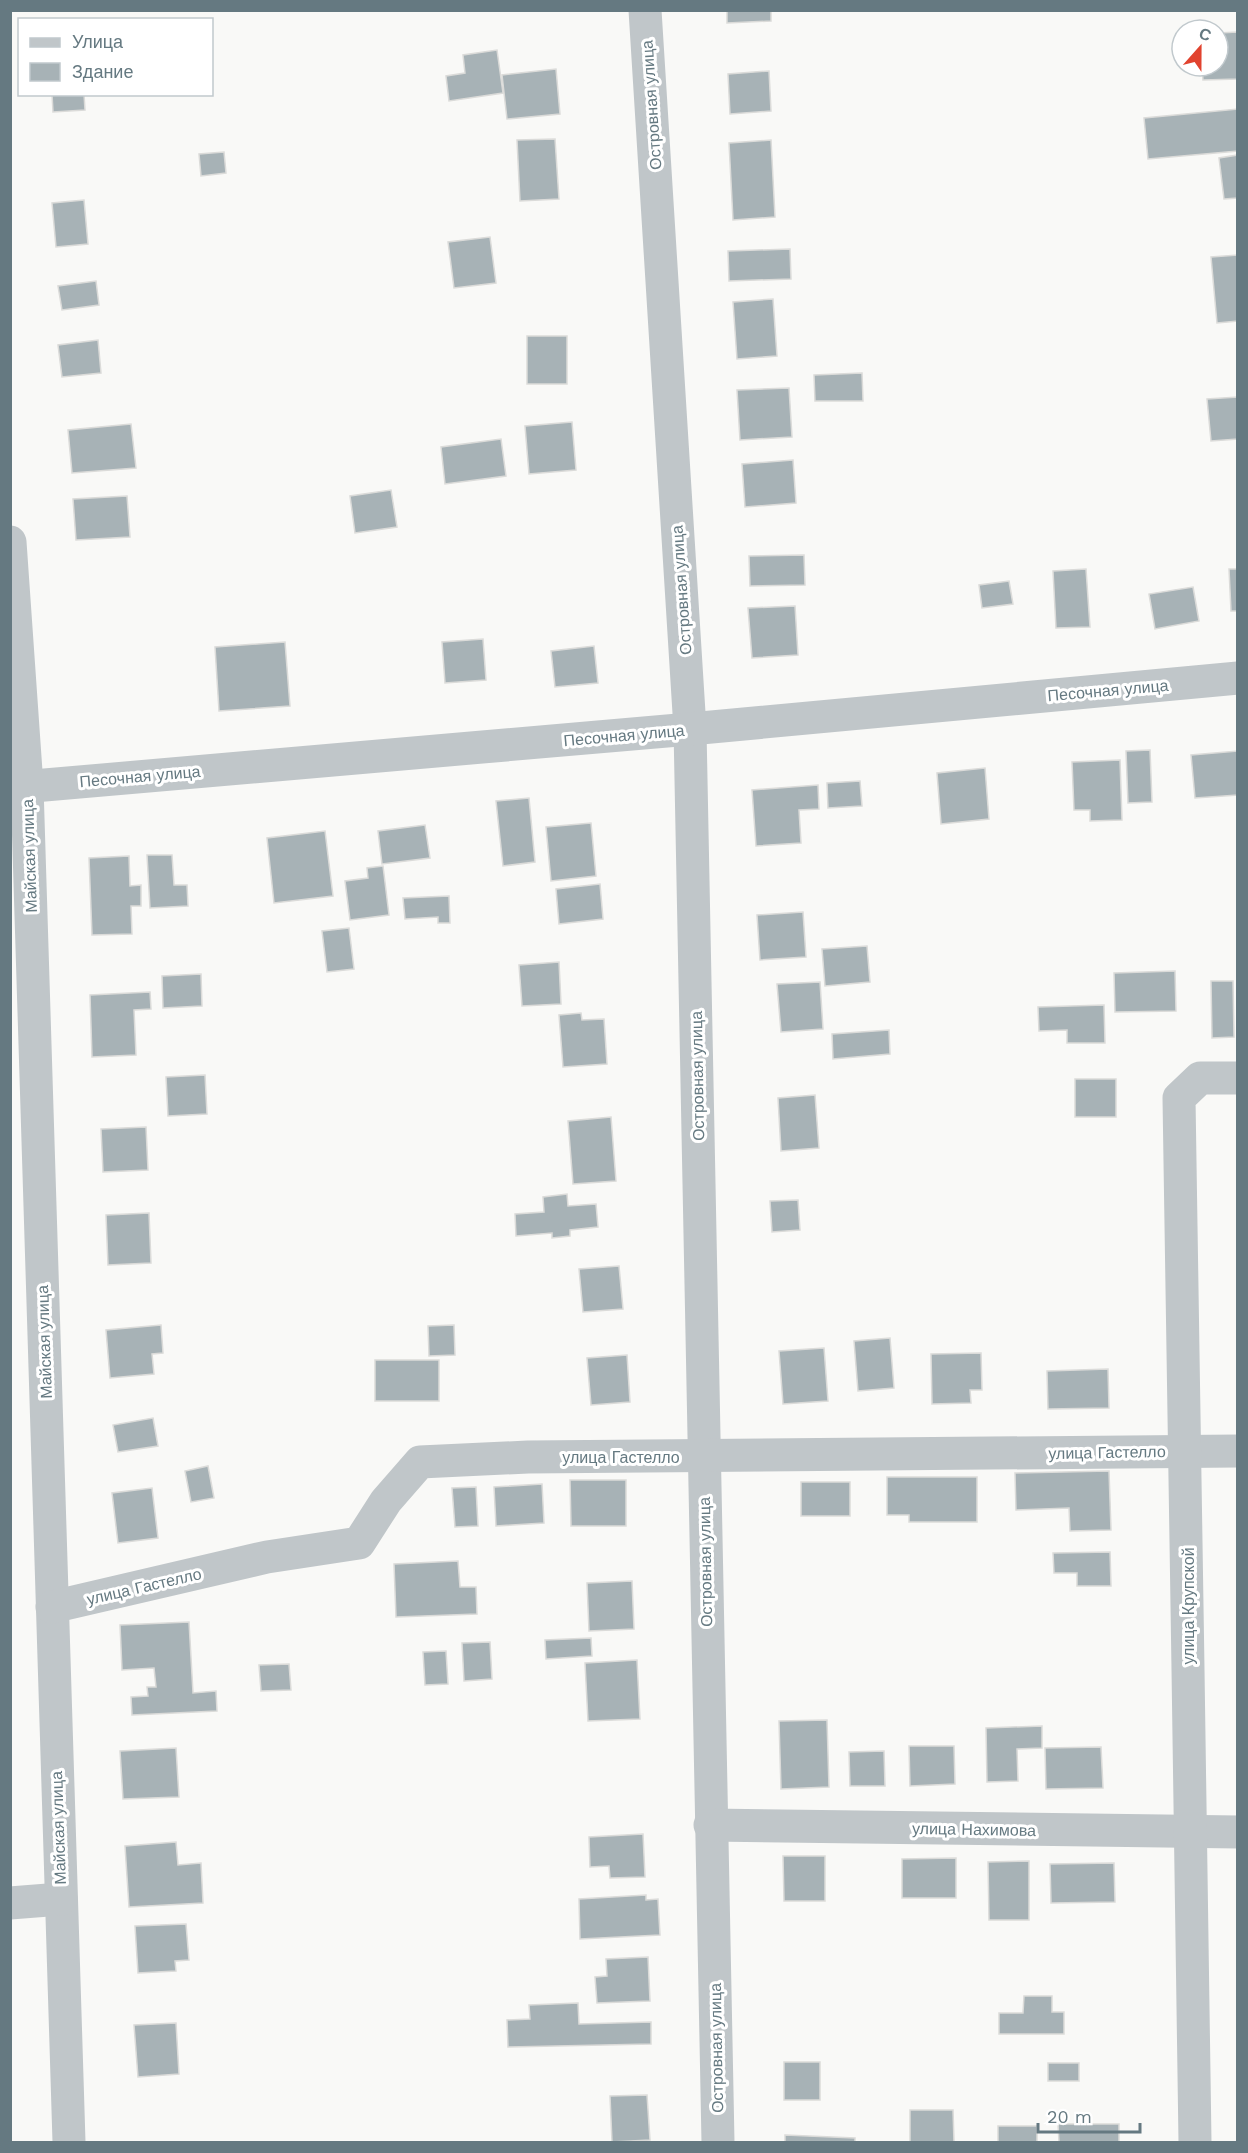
<svg xmlns="http://www.w3.org/2000/svg" width="1248" height="2153" viewBox="0 0 1248 2153" font-family="'Work Sans',sans-serif">
<style>
.building{fill:#a7b2b6;stroke:#dbdbd9;stroke-width:1.5}
.lines{fill:none;stroke-linecap:round;stroke-linejoin:round}
.minor{stroke:#c0c6c9;stroke-width:33}
.labels{text-anchor:middle;stroke-width:6;stroke-linejoin:round;paint-order:stroke}
.street-label{font-size:16px;fill:#657981;stroke:#fff}
</style>
<rect width="100%" height="100%" fill="#f9f9f7"/>
<!-- building -->
<g class="building">
<path d="M727 10H771V21L727 23Z"/>
<path d="M1238 32V79L1203 80 1202 66H1218V33Z"/>
<path d="M497 50 503 93 449 101 446 76 465 73 463 55Z"/>
<path d="M556 69 560 114 507 119 502 75Z"/>
<path d="M769 71 771 111 730 114 728 74Z"/>
<path d="M52 94H84L85 110 53 112Z"/>
<path d="M1238 109V151L1148 159 1144 118Z"/>
<path d="M555 139 559 199 520 201 517 140Z"/>
<path d="M771 140 775 217 733 220 729 143Z"/>
<path d="M224 152 226 173 201 176 199 154Z"/>
<path d="M1238 155V198L1224 199 1219 158Z"/>
<path d="M84 200 88 244 56 247 52 203Z"/>
<path d="M490 237 496 283 454 288 448 242Z"/>
<path d="M790 249 791 279 729 281 728 251Z"/>
<path d="M1238 255V321L1217 323 1211 257Z"/>
<path d="M96 281 99 305 62 310 58 286Z"/>
<path d="M773 299 777 356 737 359 733 302Z"/>
<rect x="527" y="336" width="40" height="48"/>
<path d="M98 340 101 373 62 377 58 345Z"/>
<path d="M862 373 863 401H815L814 375Z"/>
<path d="M789 388 792 437 740 440 737 390Z"/>
<path d="M1238 397V439L1211 441 1207 399Z"/>
<path d="M572 422 576 470 529 474 525 426Z"/>
<path d="M131 424 136 468 72 473 68 430Z"/>
<path d="M501 439 506 476 445 484 441 447Z"/>
<path d="M793 460 796 503 745 507 742 464Z"/>
<path d="M391 490 397 527 355 533 350 496Z"/>
<path d="M127 496 130 537 76 540 73 499Z"/>
<path d="M804 555 805 585 750 586 749 556Z"/>
<path d="M1086 569 1090 627 1056 628 1053 571Z"/>
<path d="M1229 569H1238V611H1231Z"/>
<path d="M1009 581 1013 604 982 608 979 585Z"/>
<path d="M1193 587 1199 621 1155 629 1149 594Z"/>
<path d="M795 606 798 655 752 658 748 608Z"/>
<path d="M483 639 486 680 445 683 442 642Z"/>
<path d="M285 642 290 706 219 711 215 647Z"/>
<path d="M594 646 598 683 555 687 551 651Z"/>
<path d="M1150 750 1152 802 1128 803 1126 751Z"/>
<path d="M1238 751V795L1195 798 1191 755Z"/>
<path d="M1120 760 1122 820 1090 821V810H1074L1072 762Z"/>
<path d="M985 768 989 819 941 824 937 773Z"/>
<path d="M860 781 862 806 828 808 827 783Z"/>
<path d="M818 785 819 809 799 810 801 843 756 846 752 790Z"/>
<path d="M529 798 535 862 503 866 496 801Z"/>
<path d="M591 823 596 876 551 881 546 827Z"/>
<path d="M425 825 430 858 382 864 378 831Z"/>
<path d="M325 831 333 896 274 903 267 838Z"/>
<path d="M147 855H172L174 885H187L188 906 150 908Z"/>
<path d="M129 856 130 886 141 885V906H131L132 934 92 935 89 858Z"/>
<path d="M383 866 389 915 350 920 345 881 368 878 367 868Z"/>
<path d="M600 884 603 919 559 924 556 889Z"/>
<path d="M449 896 450 923H438V917L405 919 403 898Z"/>
<path d="M803 912 806 957 760 960 757 915Z"/>
<path d="M349 928 354 969 327 972 322 931Z"/>
<path d="M867 946 870 982 825 986 822 949Z"/>
<path d="M559 962 561 1004 522 1006 519 965Z"/>
<path d="M1175 971 1176 1011 1115 1012 1114 973Z"/>
<path d="M201 974 202 1006 163 1008 162 976Z"/>
<path d="M1211 981H1233L1234 1037 1212 1038Z"/>
<path d="M820 982 823 1029 781 1032 777 984Z"/>
<path d="M150 992 151 1009 134 1010 136 1055 92 1057 90 995Z"/>
<path d="M1104 1005 1105 1043H1067V1030L1039 1031 1038 1007Z"/>
<path d="M581 1013 582 1020 604 1019 607 1064 563 1067 559 1015Z"/>
<path d="M889 1030 890 1054 833 1059 832 1034Z"/>
<path d="M205 1075 207 1114 168 1116 166 1077Z"/>
<rect x="1075" y="1079" width="41" height="38"/>
<path d="M815 1095 819 1148 781 1151 778 1098Z"/>
<path d="M611 1117 616 1181 573 1184 568 1121Z"/>
<path d="M146 1127 148 1170 103 1172 101 1129Z"/>
<path d="M567 1194 568 1206 596 1204 598 1227 570 1230V1236L552 1238V1233L516 1236 515 1214 544 1212 543 1197Z"/>
<path d="M798 1200 800 1230 772 1232 770 1201Z"/>
<path d="M149 1213 151 1263 108 1265 106 1215Z"/>
<path d="M619 1266 623 1309 583 1312 579 1269Z"/>
<path d="M161 1325 163 1353 152 1354 154 1374 110 1378 106 1330Z"/>
<path d="M454 1325 455 1355 429 1356 428 1326Z"/>
<path d="M890 1338 894 1388 858 1391 854 1341Z"/>
<path d="M824 1348 828 1401 783 1404 779 1351Z"/>
<path d="M981 1353 982 1390H970L971 1403 932 1404 931 1354Z"/>
<path d="M627 1355 630 1402 591 1405 587 1358Z"/>
<rect x="375" y="1360" width="64" height="41"/>
<path d="M1108 1369 1109 1408 1048 1409 1047 1371Z"/>
<path d="M153 1418 158 1446 118 1452 113 1425Z"/>
<path d="M208 1466 214 1498 191 1502 185 1471Z"/>
<path d="M1109 1471 1111 1530 1070 1531 1069 1508 1016 1510 1015 1473Z"/>
<path d="M887 1477H977V1522H909V1515H887Z"/>
<path d="M570 1480H626V1526H571Z"/>
<rect x="801" y="1482" width="49" height="34"/>
<path d="M542 1484 544 1523 496 1526 494 1487Z"/>
<path d="M476 1487 478 1526 455 1527 452 1488Z"/>
<path d="M152 1488 158 1538 118 1543 112 1493Z"/>
<path d="M1110 1552 1111 1586H1077V1573H1054L1053 1553Z"/>
<path d="M458 1561 460 1587H476L477 1614 396 1617 394 1564Z"/>
<path d="M632 1581 634 1629 589 1631 587 1583Z"/>
<path d="M189 1622 193 1693 216 1691 217 1711 132 1715 131 1697 148 1696 147 1687H156L154 1668 122 1670 120 1625Z"/>
<path d="M591 1638 592 1656 546 1659 545 1640Z"/>
<path d="M490 1642 492 1679 464 1681 462 1643Z"/>
<path d="M446 1651 448 1684 425 1685 423 1652Z"/>
<path d="M637 1660 640 1719 588 1721 585 1663Z"/>
<path d="M289 1664 291 1690 261 1691 259 1665Z"/>
<path d="M827 1720 829 1787 781 1789 779 1721Z"/>
<path d="M1042 1726V1748L1017 1749 1018 1781 987 1782 986 1728Z"/>
<path d="M909 1746H954L955 1784 910 1786Z"/>
<path d="M1101 1747 1103 1788 1046 1789 1045 1748Z"/>
<path d="M176 1748 179 1797 123 1799 120 1751Z"/>
<path d="M884 1751 885 1786H850L849 1752Z"/>
<path d="M643 1834 645 1877 610 1878 609 1866 590 1867 589 1837Z"/>
<path d="M176 1842 178 1865 201 1863 203 1903 129 1907 125 1846Z"/>
<path d="M783 1856H825V1901H784Z"/>
<path d="M956 1858V1898H902V1859Z"/>
<path d="M1029 1861V1920H989L988 1862Z"/>
<path d="M1114 1863 1115 1902 1051 1903 1050 1864Z"/>
<path d="M646 1895V1900L658 1899 660 1935 580 1939 579 1899Z"/>
<path d="M186 1924 189 1960 175 1961 176 1971 138 1973 135 1926Z"/>
<path d="M648 1957 650 2001 597 2003 595 1977 607 1976 606 1959Z"/>
<path d="M1024 1996H1052V2012H1064V2034H999V2013H1023Z"/>
<path d="M578 2003 579 2024 651 2022V2044L508 2047 507 2020 530 2019 529 2005Z"/>
<path d="M176 2023 179 2074 138 2077 134 2025Z"/>
<rect x="784" y="2062" width="36" height="38"/>
<rect x="1048" y="2063" width="31" height="18"/>
<path d="M647 2095 650 2140 612 2142 610 2096Z"/>
<path d="M910 2110H953L954 2142H910Z"/>
<path d="M1058 2124H1119V2142H1059Z"/>
<rect x="998" y="2126" width="39" height="16"/>
<path d="M785 2135 855 2138V2142H785Z"/>
</g>
<g class="lines">
<!-- minor -->
<g class="minor">
<path d="M645 10 690 729 718 2142"/>
<path d="M10 542 27 786 69 2142"/>
<path d="M10 788 690 729 1238 678"/>
<path d="M52 1607 267 1557 359 1543 386 1501 420 1462 528 1457 1238 1451"/>
<path d="M710 1825 1238 1832"/>
<path d="M10 1903 61 1899"/>
<path d="M1195 2142C1188 1794 1187 1446 1179 1098L1200 1078H1238"/>
</g>
</g>
<g class="labels">
<!-- street labels -->
<g class="street-label">
<text transform="translate(651 105) rotate(-94)" y="6">Островная улица</text>
<text transform="translate(681 590) rotate(-94)" y="6">Островная улица</text>
<text transform="translate(1108 690) rotate(-5)" y="6">Песочная улица</text>
<text transform="translate(624 735) rotate(-5)" y="6">Песочная улица</text>
<text transform="translate(140 776) rotate(-5)" y="6">Песочная улица</text>
<text transform="translate(29 856) rotate(-92)" y="6">Майская улица</text>
<text transform="translate(697 1076) rotate(-91)" y="6">Островная улица</text>
<text transform="translate(44 1342) rotate(-92)" y="6">Майская улица</text>
<text transform="translate(1107 1452) rotate(-1)" y="6">улица Гастелло</text>
<text x="621" y="1463">улица Гастелло</text>
<text transform="translate(705 1562) rotate(-91)" y="6">Островная улица</text>
<text transform="translate(144 1586) rotate(-13)" y="6">улица Гастелло</text>
<text transform="translate(1188 1606) rotate(-90)" y="6">улица Крупской</text>
<text transform="translate(58 1828) rotate(-92)" y="6">Майская улица</text>
<text transform="translate(974 1829) rotate(1)" y="6">улица Нахимова</text>
<text transform="translate(716 2048) rotate(-91)" y="6">Островная улица</text>
</g>
</g>
<!-- border -->
<rect width="1248" height="2153" fill="none" stroke="#657981" stroke-width="24"/>
<!-- legend -->
<rect x="18" y="18" width="195" height="78" fill="#ffffff" stroke="#c1c9cd" stroke-width="1.5"/>
<rect x="30" y="38" width="30" height="9" fill="#c0c6c9" stroke="#c1c9cd" stroke-width="1.5"/>
<text x="72" y="48" font-size="18" fill="#657981">Улица</text>
<rect x="30" y="63" width="30" height="18" fill="#a7b2b6" stroke="#c1c9cd" stroke-width="1.5"/>
<text x="72" y="78" font-size="18" fill="#657981">Здание</text>
<!-- north arrow -->
<g transform="translate(1200 48) rotate(21)"><circle r="28" fill="#ffffff" stroke="#c1c9cd" stroke-width="1.5"/>
<path d="M0-4.5L10 22L0 15L-10 22Z" fill="#e1432f"/>
<text y="-9" font-size="16" font-weight="bold" text-anchor="middle" fill="#657981">С</text>
</g>
<!-- scale -->
<path d="M1038 2123v9h102v-9" fill="none" stroke="#657981" stroke-width="3"/>
<text x="1047" y="2123" font-size="18" fill="#657981" stroke="#ffffff" stroke-width="4.5" paint-order="stroke">20 m</text>
</svg>
